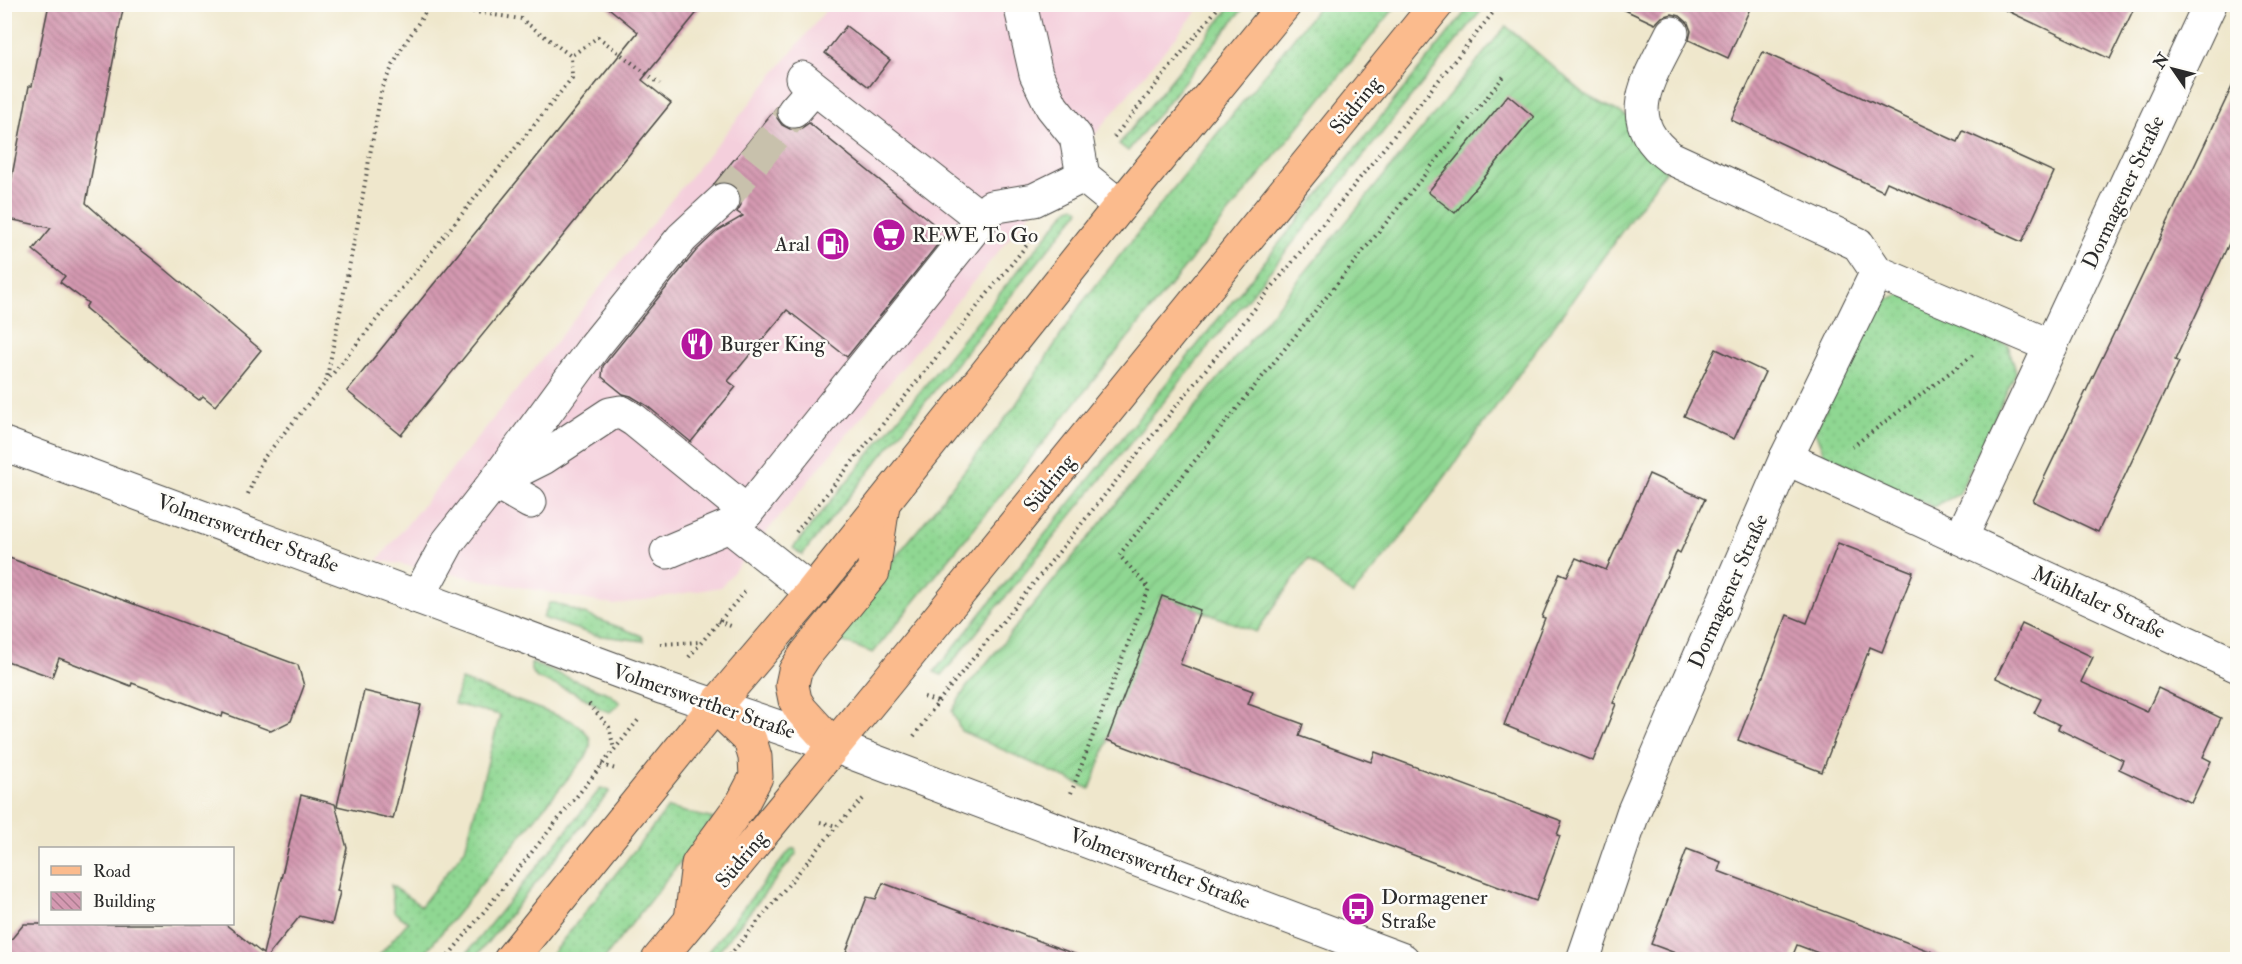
<svg xmlns="http://www.w3.org/2000/svg" width="2242" height="964" viewBox="0 0 2242 964" font-family="'IM FELL Double Pica',serif">
<style>
.built{fill:#f4cfdc}
.grass{fill:url(#grass-dots);stroke:#5d815e;stroke-width:1.5}
.garden{fill:url(#garden-furrows);stroke:#5d815e;stroke-width:1.5}
.building{fill:url(#building-back-hatch)}
.lines{fill:none;stroke-linecap:round;stroke-linejoin:round}
.minor-tunnel{stroke:#c8c1ac;stroke-width:33;stroke-dasharray:33 16;stroke-linecap:butt}
.minor-casing{stroke:#484743;stroke-width:35}
.major-casing{stroke:#484743;stroke-width:35}
.path{stroke:#484743;stroke-width:4;stroke-dasharray:1.5 4.5;stroke-linecap:butt}
.minor{stroke:#fff;stroke-width:33}
.major{stroke:#fbbb8d;stroke-width:33}
.labels{text-anchor:middle;stroke-width:5;stroke-linejoin:round;paint-order:stroke}
.street-label{font-size:21px;fill:#2b2b2b;stroke:#fdfcf7}
.poi-label{font-size:21px;fill:#2b2b2b;stroke:#fdfcf7;text-anchor:start}
</style>
<defs>
<pattern id="grass-dots" width="8" height="8" patternUnits="userSpaceOnUse" patternTransform="scale(1.5)"><rect width="8" height="8" fill="#8fd792"/><path d="M2 2h.1M6 6h.1" fill="none" stroke="#7cb97e" stroke-width="1.8" stroke-linecap="round"/></pattern>
<pattern id="garden-furrows" width="10" height="10" patternUnits="userSpaceOnUse" patternTransform="scale(1.5)"><rect width="10" height="10" fill="#8fd792"/><path d="M-1 1l2-2M0 10L10 0M9 11l2-2" fill="none" stroke="#7cb97e"/></pattern>
<pattern id="building-back-hatch" width="6" height="6" patternUnits="userSpaceOnUse" patternTransform="scale(1.5)"><rect width="6" height="6" fill="#d499b1"/><path d="M-1 5l2 2M0 0l6 6M5-1l2 2" fill="none" stroke="#ac7d90"/></pattern>
</defs>
<rect width="100%" height="100%" fill="#fdfcf7"/>
<filter id="ink" filterUnits="userSpaceOnUse"><feTurbulence type="fractalNoise" baseFrequency=".0167" numOctaves="2"/><feDisplacementMap in="SourceGraphic" scale="12" xChannelSelector="R" yChannelSelector="G"/><feConvolveMatrix kernelMatrix="1 2 1 2 8 2 1 2 1" color-interpolation-filters="sRGB"/></filter>
<filter id="wash" filterUnits="userSpaceOnUse"><feTurbulence type="fractalNoise" baseFrequency=".008" numOctaves="4" result="noise"/><feDisplacementMap in="SourceGraphic" scale="24" xChannelSelector="R" yChannelSelector="G"/><feGaussianBlur stdDeviation="1.35" result="paint"/><feColorMatrix in="noise" values="0 0 0 0 0 0 0 0 0 0 0 0 0 0 0 0 0 1.4 0 .05"/><feComposite in="paint" operator="in"/></filter>
<g filter="url(#wash)">
<rect width="100%" height="100%" fill="#efe7cc"/>
<!-- built -->
<path class="built" d="M830 5H1202L721 587 614 605 378 560Z"/>
<!-- grass -->
<g class="grass">
<path d="M1233 4 1246 5 1128 151 1119 144Z"/>
<path d="M1320 5H1397L873 653 830 637 925 521 1015 406 1081 304Z"/>
<path d="M1471 5H1486L942 675 934 672Z"/>
<path d="M1075 206 1080 210 802 555 793 548 1069 208Z"/>
<path d="M1901 294 2008 345 2016 372 1959 494 1933 507 1824 454 1815 431 1875 304Z"/>
<path d="M549 603H555L637 634 642 636 644 641 594 635 543 618Z"/>
<path d="M531 663 610 694 620 703 610 712 601 709 590 701 573 692 537 678 531 671Z"/>
<path d="M461 680 572 721C586 731 596 738 587 755L420 959H376L408 922 394 912 391 885 421 906 465 849 500 715 454 704Z"/>
<path d="M601 788 610 791 474 959H462Z"/>
<path d="M668 808 714 819 604 959 547 960Z"/>
<path d="M794 848 797 853 712 959H702L790 850Z"/>
</g>
<!-- garden -->
<path class="garden" d="M1506 26 1586 95 1627 116 1666 170 1401 538 1352 595 1308 559 1256 632 1162 596 1090 789 961 731 952 711 966 688Z"/>
<g id="blocks">
<!-- building -->
<g class="building">
<path d="M49 4H124L86 203 123 236 159 264 261 350 215 406 203 396 199 400 178 384 85 308 88 303 60 282 65 276 33 250 51 228 4 218 29 86H32Z"/>
<path d="M604 4H704L642 80 671 103 401 435 347 391 638 32Z"/>
<path d="M1612 4H1752L1728 58 1689 40 1691 31 1688 23 1680 16 1672 14 1662 17 1655 24Z"/>
<path d="M1993 4H2136L2110 59Z"/>
<path d="M846 26 890 60 869 87 825 53Z"/>
<path d="M1763 52 1958 142 1963 131 2054 172 2022 242 1887 182 1883 191 1731 120Z"/>
<path d="M2238 74V224L2175 360 2179 362 2098 532 2033 501 2115 331H2116Z"/>
<path d="M1508 95 1534 117 1455 213 1428 192Z"/>
<path d="M776 108 777 118 782 125 790 129H800L809 123 946 234 847 357 787 310 728 381 736 387 691 442 646 405 631 396 623 394 602 377 603 366 696 251 717 231 743 216 737 212 741 205V196L736 187 728 182H719L714 184Z"/>
<path d="M1716 349 1765 372 1734 439 1684 416Z"/>
<path d="M1649 474 1705 499 1680 553 1677 551 1613 703 1616 704 1593 761 1504 725 1545 618 1542 617 1560 573 1567 576 1576 558 1606 570Z"/>
<path d="M1838 543 1913 572 1882 652 1870 647 1822 772 1738 740 1787 615 1807 623Z"/>
<path d="M4 556 298 665 304 686 291 721 271 731 223 713 222 717 132 683 131 686 59 658 52 677 4 660Z"/>
<path d="M1162 596 1200 610 1180 664 1253 691 1248 704 1303 724 1299 736 1371 762 1375 752 1562 821 1557 835 1560 836 1536 901 1107 740Z"/>
<path d="M2022 624 2093 657 2081 682 2147 712 2158 688 2221 718 2203 757 2211 761 2191 803 2119 769 2123 760 2058 729 2060 725 2034 713 2041 699 1996 678Z"/>
<path d="M364 691 421 705 393 819 337 806Z"/>
<path d="M301 795 335 804 347 848 337 891 340 892 332 924 300 916 267 957 270 960H4V948L24 924H225L263 954Z"/>
<path d="M1687 849 1721 862 1718 871 1943 956V960H1837L1797 945 1791 960H1694L1651 944Z"/>
<path d="M883 883 1080 956V960H843L867 897 876 899Z"/>
</g>
</g>
</g>
<g filter="url(#ink)">
<use href="#blocks" fill-opacity="0" stroke="#484743" stroke-width="1.5"/>
<g class="lines">
<!-- minor-tunnel -->
<path class="minor-tunnel" d="M723 200 794 111"/>
<!-- minor casing -->
<g class="minor-casing">
<g id="minor">
<path d="M1020 4 1036 74 1052 107 1076 137 1083 176 1120 206"/>
<path d="M1672 33C1650 78 1618 119 1671 158L1858 244 1877 272"/>
<path d="M802 78 982 219"/>
<path d="M794 111 814 88"/>
<path d="M4 444 664 688 834 746 1403 960"/>
<path d="M1786 458 2238 666"/>
<path d="M501 479 543 458 610 414 621 412 634 420 747 512"/>
<path d="M495 482 530 502"/>
<path d="M729 526 812 592"/>
<path d="M1961 538 2210 4"/>
<path d="M667 552 729 526 747 512 991 207 1034 200 1083 176"/>
<path d="M418 597 448 542 495 482 594 347 682 238 723 200"/>
<path d="M1583 960 1633 813 1695 668 1786 458 1877 272 2051 346"/>
</g>
</g>
<!-- major casing -->
<g class="major-casing">
<g id="major">
<path d="M834 746 801 710 795 700 792 685 795 671 806 654 873 572 883 505"/>
<path d="M691 920 698 864 743 802 756 777 755 757 750 740 715 706"/>
<path d="M510 960 715 706 812 592 1120 206 1285 4"/>
<path d="M658 960 886 683 1437 4"/>
</g>
</g>
<!-- path -->
<g class="path">
<path d="M1114 137 1221 4"/>
<path d="M326 382 572 78 571 56"/>
<path d="M1852 447 1973 355"/>
<path d="M248 494 262 460 326 382 358 222 382 87 402 48 430 5 521 19 571 56 598 37 660 84"/>
<path d="M796 532 1030 241"/>
<path d="M718 621 731 626"/>
<path d="M660 644 700 642"/>
<path d="M689 657 746 590"/>
<path d="M924 697 938 702"/>
<path d="M589 704 609 727 614 749"/>
<path d="M914 736 938 702 1500 4"/>
<path d="M601 765 616 769"/>
<path d="M1071 793 1149 588 1119 555 1504 76"/>
<path d="M820 822 837 826"/>
<path d="M445 960 639 719"/>
<path d="M726 960 837 826 864 798"/>
</g>
<!-- minor -->
<use href="#minor" class="minor"/>
<!-- major -->
<use href="#major" class="major"/>
</g>
</g>
<!-- icons -->
<defs>
<g id="supermarket-disc" transform="scale(1.725)"><circle r="9.5" fill="#b5179e" stroke="#fdfcf7"/><path d="M-6-5.5h2.5l.6 2H6L4.5 2H-2.5L-4.4-4H-6ZM-1.5 3.2a1.3 1.3 0 1 0 .1 0ZM3 3.2a1.3 1.3 0 1 0 .1 0Z" fill="#fff"/></g>
<g id="fuel-disc" transform="scale(1.725)"><circle r="9.5" fill="#b5179e" stroke="#fdfcf7"/><path d="M-5.5-6h7V0h2V4h1.3V-2.5L3-4.5l.8-.8L6-3V5H2.5V1h-1V6h-7ZM-4.2-4.7v3.2H.2V-4.7Z" fill="#fff"/></g>
<g id="restaurant-disc" transform="scale(1.725)"><circle r="9.5" fill="#b5179e" stroke="#fdfcf7"/><path d="M-5-6h1v4h1v-4h1v4h1v-4h1v5L-1.5 .5V6h-2V.5L-5-1ZM5-6V6H3V1.5H1.5Q1.5-4 5-6Z" fill="#fff"/></g>
<g id="bus-disc" transform="scale(1.725)"><circle r="9.5" fill="#b5179e" stroke="#fdfcf7"/><path d="M-5-6H5V4H4V6H2V4H-2V6H-4V4H-5ZM-3.5-4V0h7V-4ZM-3.5 1.2v1.5H-2V1.2ZM2 1.2v1.5H3.5V1.2Z" fill="#fff"/></g>
</defs>
<g fill-rule="evenodd">
<use href="#supermarket-disc" x="889" y="235"/>
<use href="#fuel-disc" x="833" y="244"/>
<use href="#restaurant-disc" x="697" y="344"/>
<use href="#bus-disc" x="1358" y="909"/>
</g>
<g class="labels">
<!-- street labels -->
<g class="street-label">
<text transform="translate(1355 105) rotate(-51)" y="7">Südring</text>
<text transform="translate(2123 192) rotate(-65)" y="7">Dormagener Straße</text>
<text transform="translate(1049 483) rotate(-51)" y="7">Südring</text>
<text transform="translate(248 533) rotate(20)" y="7">Volmerswerther Straße</text>
<text transform="translate(1728 591) rotate(-66)" y="7">Dormagener Straße</text>
<text transform="translate(2099 602) rotate(25)" y="7">Mühltaler Straße</text>
<text transform="translate(704 701) rotate(19)" y="7">Volmerswerther Straße</text>
<text transform="translate(741 859) rotate(-50)" y="7">Südring</text>
<text transform="translate(1160 868) rotate(21)" y="7">Volmerswerther Straße</text>
</g>
<!-- poi labels -->
<g class="poi-label">
<text x="912" y="242">REWE To Go</text>
<text x="810" y="251" text-anchor="end">Aral</text>
<text x="720" y="351">Burger King</text>
<text x="1381" y="904">Dormagener<tspan x="1381" dy="24">Straße</tspan></text>
</g>
</g>
<!-- margin -->
<rect width="2242" height="964" fill="none" stroke="#fdfcf7" stroke-width="24"/>
<!-- legend -->
<rect x="39" y="847" width="195" height="78" fill="#fdfcf7" stroke="#a9a8a5" stroke-width="1.5"/>
<rect x="51" y="866" width="30" height="9" fill="#fbbb8d" stroke="#a9a8a5" stroke-width="1.5"/>
<text x="93" y="877" font-size="18" fill="#2b2b2b">Road</text>
<rect x="51" y="892" width="30" height="18" fill="url(#building-back-hatch)" stroke="#a9a8a5" stroke-width="1.5"/>
<text x="93" y="907" font-size="18" fill="#2b2b2b">Building</text>
<!-- north arrow -->
<g transform="translate(2173 69) rotate(305)" stroke="#fdfcf7" stroke-width="4.5" paint-order="stroke">
<path d="M0-4.5L10 22L0 15L-10 22Z" fill="#2b2b2b"/>
<text y="-9" font-size="16" font-weight="bold" text-anchor="middle" fill="#2b2b2b">N</text>
</g>
</svg>
